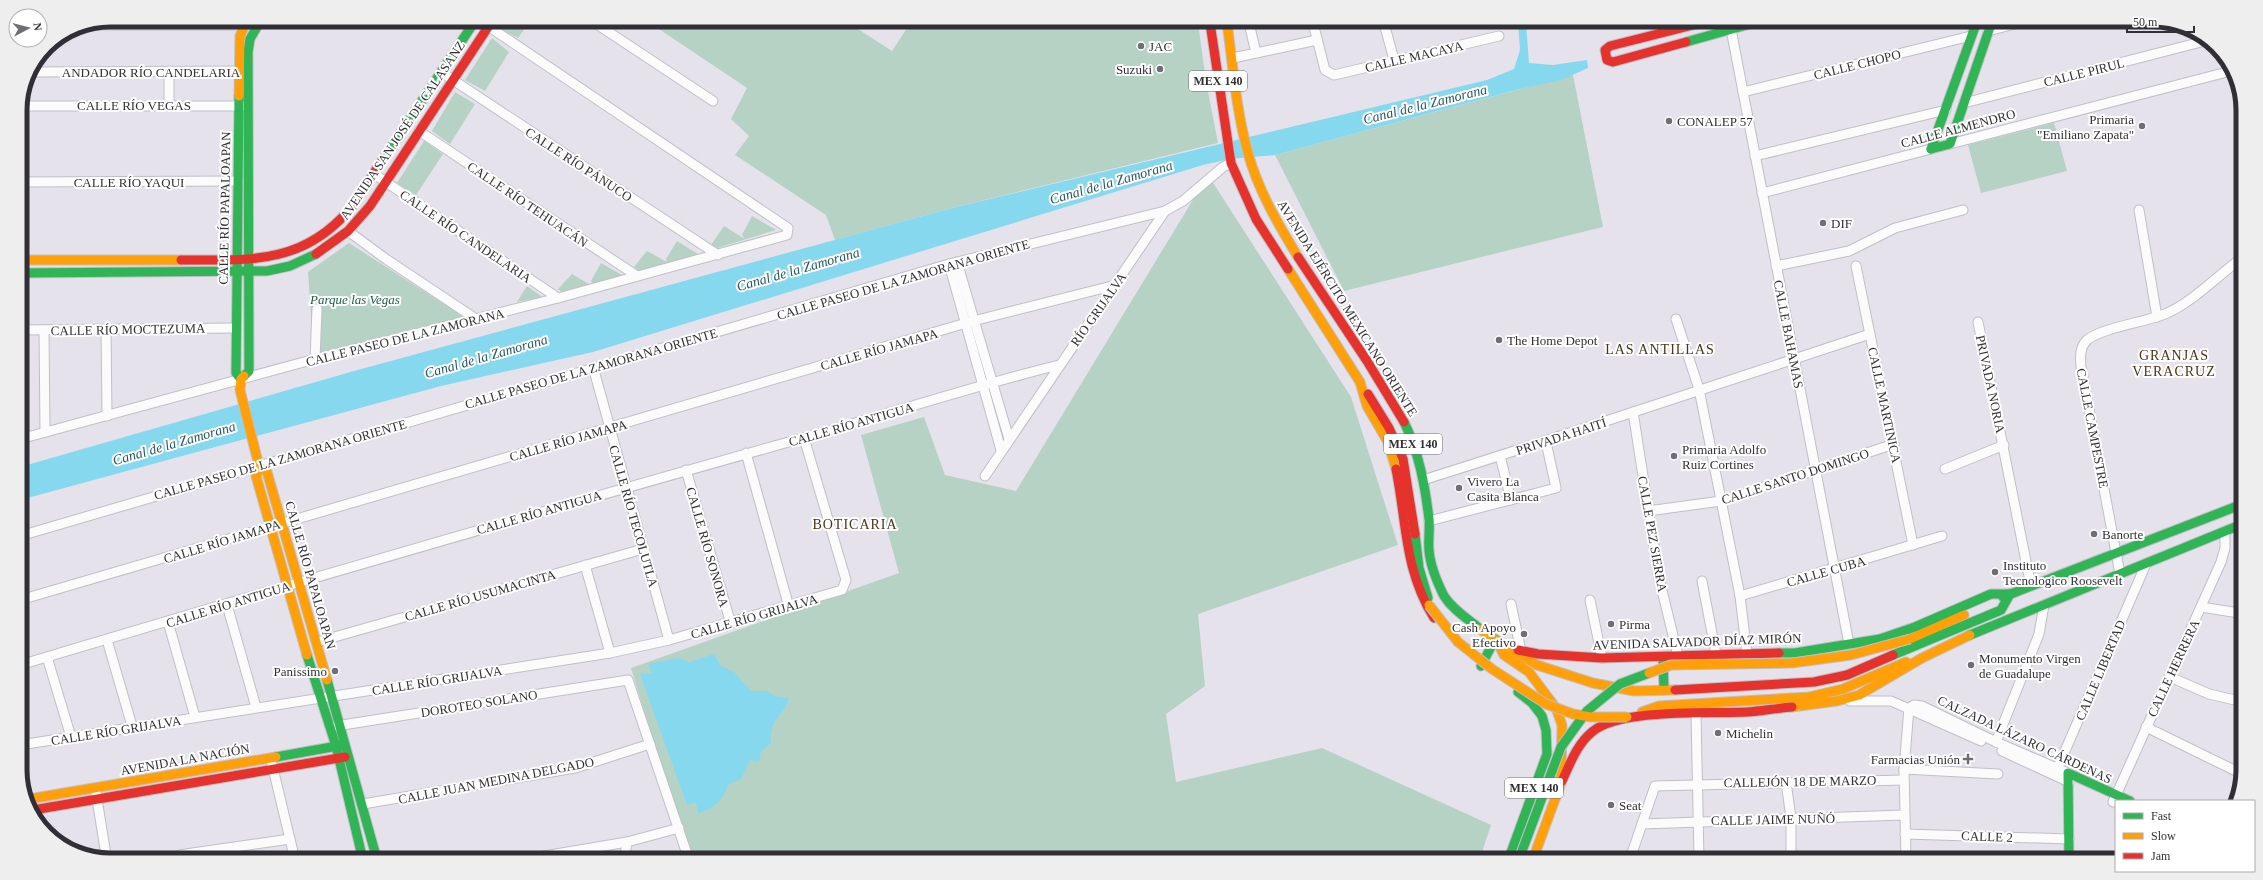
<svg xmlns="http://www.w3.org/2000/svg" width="2263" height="880" viewBox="0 0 2263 880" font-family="Georgia,serif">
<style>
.green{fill:#b6d2c5}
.water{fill:#86d8ef}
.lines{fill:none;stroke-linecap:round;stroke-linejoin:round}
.street-casing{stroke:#c0bfc6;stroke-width:11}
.fast-casing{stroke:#c0bfc6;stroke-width:11}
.slow-casing{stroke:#c0bfc6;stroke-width:11}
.jam-casing{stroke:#c0bfc6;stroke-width:11}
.street{stroke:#fbfbfc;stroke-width:9}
.fast{stroke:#30b455;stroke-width:9}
.slow{stroke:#ff9f0a;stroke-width:9}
.jam{stroke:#e5322d;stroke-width:9}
.fast-bridge-casing{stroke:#c0bfc6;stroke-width:11;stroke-linecap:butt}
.slow-bridge-casing{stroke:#c0bfc6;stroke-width:11;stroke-linecap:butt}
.fast-bridge{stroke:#30b455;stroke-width:9}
.slow-bridge{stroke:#ff9f0a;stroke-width:9}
.poi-dot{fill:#706e75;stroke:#fff;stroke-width:1.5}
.labels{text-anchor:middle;stroke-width:4;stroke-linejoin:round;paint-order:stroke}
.shield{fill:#fff;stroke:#6f6d72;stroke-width:1}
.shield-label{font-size:12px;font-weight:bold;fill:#312f35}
.poi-label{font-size:13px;fill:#312f35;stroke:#fff;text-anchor:start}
.street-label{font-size:13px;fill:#312f35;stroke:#fff}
.park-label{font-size:13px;font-style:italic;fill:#185c3c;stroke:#fff}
.water-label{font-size:14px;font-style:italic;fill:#255764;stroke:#fff}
.neighbourhood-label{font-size:14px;letter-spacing:1px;fill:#4e3313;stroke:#fff}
.rim{fill:none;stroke:#312f35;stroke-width:5}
</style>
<rect width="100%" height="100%" fill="#e5e2ec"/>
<!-- green -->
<g class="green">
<path d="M504 21H530L518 38 499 28Z"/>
<path d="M647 21 847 22 892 51 911 22 1198 23 1206 81 1218 143 952 208 835 240 826 215 735 155 749 136 731 119 747 88Z"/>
<path d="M492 38 509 52 485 91 465 80Z"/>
<path d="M1573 75 1603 227 1344 291 1275 155Z"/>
<path d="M455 92 475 104 450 144 432 131Z"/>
<path d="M2054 123 2067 171 1981 193 1968 145Z"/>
<path d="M424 141 443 154 416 195 397 183Z"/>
<path d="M1208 175 1351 397 1398 545 1198 614 1205 686 1166 714 1176 782 1322 748 1491 825 1480 858 688 857 631 668 899 573 861 435 924 417 945 475 1016 491Z"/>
<path d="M752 216 776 230 717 248 711 245 724 226 745 239 742 235Z"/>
<path d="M677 241 698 254 639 271 634 267 647 251 667 262 666 259Z"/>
<path d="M349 243 464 317 314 357 308 272Z"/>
<path d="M601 263 622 275 593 284 591 281Z"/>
<path d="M572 274 589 284 562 292 558 289Z"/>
<path d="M527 286 542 297 517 302Z"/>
</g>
<!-- water -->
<g class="water">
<path d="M1518 23H1526L1529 63 1553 65 1587 60 1588 68 1561 80 1516 90 1275 155 1230 159 1203 165 593 352 441 386 20 500V467L354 371 952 208 1487 80 1514 69 1520 50Z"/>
<path d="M714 654 721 666 734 672 751 691H767L775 696 789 698C784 716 768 721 771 743L761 751 759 762 750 760 741 779 728 785C721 804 715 806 698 814L696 802 687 805 640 674 652 673 648 664 677 658 690 662Z"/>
</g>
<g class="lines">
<!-- street casing -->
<g class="street-casing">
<g id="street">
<path d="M592 21 713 101"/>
<path d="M1249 23 1256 53"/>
<path d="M1313 23 1325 70 1334 75 1499 36"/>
<path d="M1384 23 1394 60"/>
<path d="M1730 24 1849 644"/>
<path d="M85 25H244"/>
<path d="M1988 31 2015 24"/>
<path d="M1233 58 1317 40"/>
<path d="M169 71V105"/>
<path d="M29 72 245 71"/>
<path d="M441 72 718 255"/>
<path d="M1743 92 1971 36"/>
<path d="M1964 103 2205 41"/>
<path d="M20 106H245"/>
<path d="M419 131 637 276"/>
<path d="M1950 144 2231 71"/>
<path d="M1755 156 1946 110"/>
<path d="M374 174 558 298"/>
<path d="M20 182 238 181"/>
<path d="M1762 193 1931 149"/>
<path d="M2139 210 2157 317"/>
<path d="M348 231 386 259 476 319"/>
<path d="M957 262 1009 439"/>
<path d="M949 264 1001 450"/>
<path d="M1776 266 1849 251 1895 228 1963 210"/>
<path d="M1856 266 1913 545"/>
<path d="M1676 319 1699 389 1740 596 1747 654"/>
<path d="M1978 322 2031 586"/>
<path d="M106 329 107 416"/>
<path d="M20 330 236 328"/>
<path d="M44 330 45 432"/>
<path d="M315 359 317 309"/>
<path d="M593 367 669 640"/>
<path d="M1633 412 1659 578 1678 656"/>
<path d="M20 439 315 359 558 298 787 235 788 228 785 226 488 26"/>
<path d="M746 453 789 607"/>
<path d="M1500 456 1511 500"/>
<path d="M1945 469 2004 445"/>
<path d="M686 470 731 624"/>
<path d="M985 476 1165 211 1183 201 1223 167 1231 163"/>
<path d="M1423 480C1573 433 1721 383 1870 334"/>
<path d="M1648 511 1721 501 1894 444"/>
<path d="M1429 521 1556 488 1546 442"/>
<path d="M20 536 949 264 1165 211"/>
<path d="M585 565 610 653"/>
<path d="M2120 574 2081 366C2080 356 2080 347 2087 340 2101 328 2146 322 2165 314 2192 303 2218 275 2242 258"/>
<path d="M1702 581 1716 654"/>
<path d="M1740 596 1942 536"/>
<path d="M20 600 973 321 1116 285"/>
<path d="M1590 600 1602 658"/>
<path d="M1511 604 1521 651"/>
<path d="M227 605 256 707"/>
<path d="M2201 607 2239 613"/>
<path d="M168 622 195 717"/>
<path d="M107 640 132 726"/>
<path d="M317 642 643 549"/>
<path d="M47 657 71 737"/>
<path d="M20 665C281 587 542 511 803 438 889 414 973 386 1059 365"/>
<path d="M2170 677 2209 694 2239 701"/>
<path d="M1850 701H1891L1981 741"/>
<path d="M1696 713 1699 859"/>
<path d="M336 726 628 680 688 857"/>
<path d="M2146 727 2238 772"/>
<path d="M1996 742 2039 634 2044 605"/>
<path d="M20 745 610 653 669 640 842 590 846 580 804 438"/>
<path d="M2002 751 2069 782"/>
<path d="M272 764 294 856"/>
<path d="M1904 769 1998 774"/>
<path d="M2055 774 2146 564"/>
<path d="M1786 782 1791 818V859"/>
<path d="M96 793 106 855"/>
<path d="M2113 802 2221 562 2225 548V531"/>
<path d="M363 804 575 768 650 744"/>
<path d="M1642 824 1904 815"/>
<path d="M1905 834 2069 839"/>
<path d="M179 855 290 839"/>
<path d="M544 856 627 842 679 828"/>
<path d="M625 856 627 842"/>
<path d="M1630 859 1655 786 1904 780"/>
<path d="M1906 859 1904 769 1909 708 1914 705 1922 706 1996 742 2068 773"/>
</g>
</g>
<!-- fast casing -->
<g class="fast-casing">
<g id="fast">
<path d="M1686 42 1750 24"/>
<path d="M239 96 236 373 241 379"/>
<path d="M1931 149 1950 144 1991 24"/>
<path d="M1931 149 1976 24"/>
<path d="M381 162 475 21"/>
<path d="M20 273 267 271 290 266 316 254"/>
<path d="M244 376 249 371 248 52 250 39 261 20"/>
<path d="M1404 422C1419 452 1425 486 1429 519 1430 529 1428 540 1429 550 1430 565 1437 582 1444 596 1453 610 1468 619 1480 629"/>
<path d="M1415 534 1419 568 1428 598"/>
<path d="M2003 597 2240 505"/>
<path d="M1970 635 2240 525"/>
<path d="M1779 653H1795L1880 639 1915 627 1991 594H2010"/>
<path d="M307 655 336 746 362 856"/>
<path d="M1893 655 2001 610 2010 594"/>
<path d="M1663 658 1664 690"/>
<path d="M1481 666 1495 639"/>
<path d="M327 680 376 856"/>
<path d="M276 757 343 745"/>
<path d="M1509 858 1547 754 1546 730 1542 716 1532 703 1518 692"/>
<path d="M2069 860 2068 773 2130 801"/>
</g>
</g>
<!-- slow casing -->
<g class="slow-casing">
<g id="slow">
<path d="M1227 23C1233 66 1236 110 1248 153 1258 190 1278 224 1298 257"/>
<path d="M239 96 240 36 247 20"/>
<path d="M20 260H181"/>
<path d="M1288 269 1360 382 1367 406 1388 442 1396 469"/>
<path d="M244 376 241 379 240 390 259 466 256 476 307 655"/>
<path d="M259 466 267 472 327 680"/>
<path d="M1480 629 1497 641 1504 655 1529 672 1556 708 1562 725 1561 783 1533 859"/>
<path d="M1910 639 1964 615"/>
<path d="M1497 641 1537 665 1593 683 1634 691 1675 690"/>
<path d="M1792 707 1837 701 1859 695 1922 658 1970 635"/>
<path d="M1642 712 1659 706 1809 697 1843 689 1906 662"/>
<path d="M29 799 276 757"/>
</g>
</g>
<!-- jam casing -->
<g class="jam-casing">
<g id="jam">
<path d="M1210 23 1231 163 1256 219 1288 269"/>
<path d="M1686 42 1613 62 1607 60 1605 50 1610 46 1697 24"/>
<path d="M316 254 348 231 370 206 492 21"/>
<path d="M1298 257 1367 361 1404 422"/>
<path d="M181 260C248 260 302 265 349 210 361 195 371 177 381 162"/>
<path d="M1368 394 1389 428 1403 459 1415 534"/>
<path d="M1396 469C1407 524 1404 569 1434 618"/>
<path d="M1518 650 1538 654 1602 658 1779 653"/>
<path d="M1675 690 1814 682 1847 675 1893 655"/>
<path d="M1562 781C1570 764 1577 744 1592 732 1620 708 1708 714 1747 712 1762 711 1777 708 1792 707"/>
<path d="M33 810 345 757"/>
</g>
</g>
<!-- street -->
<use href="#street" class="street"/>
<!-- fast -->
<use href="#fast" class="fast"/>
<!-- slow -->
<use href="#slow" class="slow"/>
<!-- jam -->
<use href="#jam" class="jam"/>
<!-- fast-bridge casing -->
<g class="fast-bridge-casing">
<path id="fast-bridge" d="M1519 859 1561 747 1587 711 1620 684 1649 673"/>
</g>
<!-- slow-bridge casing -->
<g class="slow-bridge-casing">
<g id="slow-bridge">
<path d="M1429 605 1458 642 1492 669 1546 704 1573 714 1591 717H1627"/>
<path d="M1649 673 1671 665 1792 663 1851 655 1910 639"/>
</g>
</g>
<!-- fast-bridge -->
<use href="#fast-bridge" class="fast-bridge"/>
<!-- slow-bridge -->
<use href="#slow-bridge" class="slow-bridge"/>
</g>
<!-- markers -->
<g class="poi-dot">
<circle cx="1141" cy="46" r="4"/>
<circle cx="1160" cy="69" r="4"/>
<circle cx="1669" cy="121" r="4"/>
<circle cx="2142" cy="126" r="4"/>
<circle cx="1823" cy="223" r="4"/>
<circle cx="1499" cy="340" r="4"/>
<circle cx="1674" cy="456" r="4"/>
<circle cx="1459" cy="488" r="4"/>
<circle cx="2094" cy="534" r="4"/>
<circle cx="1995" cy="572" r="4"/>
<circle cx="1611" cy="624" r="4"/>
<circle cx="1524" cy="634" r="4"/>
<circle cx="1971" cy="665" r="4"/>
<circle cx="335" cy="671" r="4"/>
<circle cx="1718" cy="733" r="4"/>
<path d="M1966 753h4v4h4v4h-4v4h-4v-4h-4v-4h4z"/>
<circle cx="1611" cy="805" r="4"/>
</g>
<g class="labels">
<!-- shield labels -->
<g class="shield">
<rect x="1189" y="71" width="58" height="20" rx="3"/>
<rect x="1384" y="434" width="58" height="20" rx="3"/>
<rect x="1505" y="778" width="58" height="20" rx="3"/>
</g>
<g class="shield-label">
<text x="1218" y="85">MEX 140</text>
<text x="1413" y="448">MEX 140</text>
<text x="1534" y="792">MEX 140</text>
</g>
<!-- poi labels -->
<g class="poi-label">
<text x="1149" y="51">JAC</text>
<text x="1152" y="74" text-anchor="end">Suzuki</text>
<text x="2134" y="124" text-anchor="end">Primaria<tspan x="2134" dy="15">"Emiliano Zapata"</tspan></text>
<text x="1677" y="126">CONALEP 57</text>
<text x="1831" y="228">DIF</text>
<text x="1507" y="345">The Home Depot</text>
<text x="1682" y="454">Primaria Adolfo<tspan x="1682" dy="15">Ruiz Cortines</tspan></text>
<text x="1467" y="486">Vivero La<tspan x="1467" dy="15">Casita Blanca</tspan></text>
<text x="2102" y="539">Banorte</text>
<text x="2003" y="570">Instituto<tspan x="2003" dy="15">Tecnologico Roosevelt</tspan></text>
<text x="1619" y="629">Pirma</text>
<text x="1516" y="632" text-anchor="end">Cash Apoyo<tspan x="1516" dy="15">Efectivo</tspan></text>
<text x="1979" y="663">Monumento Virgen<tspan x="1979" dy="15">de Guadalupe</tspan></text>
<text x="327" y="676" text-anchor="end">Panissimo</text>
<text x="1726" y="738">Michelin</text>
<text x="1960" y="764" text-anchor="end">Farmacias Unión</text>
<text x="1619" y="810">Seat</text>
</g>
<!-- street labels -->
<g class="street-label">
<text transform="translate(1414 56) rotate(-13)" y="5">CALLE MACAYA</text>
<text transform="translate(1857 64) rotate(-14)" y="5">CALLE CHOPO</text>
<text x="151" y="77">ANDADOR RÍO CANDELARIA</text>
<text transform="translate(2084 72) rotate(-14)" y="5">CALLE PIRUL</text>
<text x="134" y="110">CALLE RÍO VEGAS</text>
<text transform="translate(1958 128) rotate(-15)" y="5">CALLE ALMENDRO</text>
<text transform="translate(402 130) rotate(-56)" y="5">AVENIDA SAN JOSÉ DE CALASANZ</text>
<text transform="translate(579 164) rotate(33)" y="5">CALLE RÍO PÁNUCO</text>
<text x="129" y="187">CALLE RÍO YAQUI</text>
<text transform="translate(528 204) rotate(34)" y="5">CALLE RÍO TEHUACÁN</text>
<text transform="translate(224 208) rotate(-89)" y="5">CALLE RÍO PAPALOAPAN</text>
<text transform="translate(466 236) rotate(34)" y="5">CALLE RÍO CANDELARIA</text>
<text transform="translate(903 279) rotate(-16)" y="5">CALLE PASEO DE LA ZAMORANA ORIENTE</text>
<text transform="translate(1348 308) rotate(58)" y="5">AVENIDA EJÉRCITO MEXICANO ORIENTE</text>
<text transform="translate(1098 309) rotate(-55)" y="5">RÍO GRIJALVA</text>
<text transform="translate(128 329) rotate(-1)" y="5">CALLE RÍO MOCTEZUMA</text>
<text transform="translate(1789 334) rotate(79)" y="5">CALLE BAHAMAS</text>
<text transform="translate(405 337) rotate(-14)" y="5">CALLE PASEO DE LA ZAMORANA</text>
<text transform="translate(879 349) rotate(-16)" y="5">CALLE RÍO JAMAPA</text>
<text transform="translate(591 368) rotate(-16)" y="5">CALLE PASEO DE LA ZAMORANA ORIENTE</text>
<text transform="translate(1991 384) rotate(78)" y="5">PRIVADA NORIA</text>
<text transform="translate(1885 405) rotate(78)" y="5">CALLE MARTINICA</text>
<text transform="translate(851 424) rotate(-16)" y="5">CALLE RÍO ANTIGUA</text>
<text transform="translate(2093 428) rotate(79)" y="5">CALLE CAMPESTRE</text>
<text transform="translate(1561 436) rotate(-18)" y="5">PRIVADA HAITÍ</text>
<text transform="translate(568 440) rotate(-16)" y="5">CALLE RÍO JAMAPA</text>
<text transform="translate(280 459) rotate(-16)" y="5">CALLE PASEO DE LA ZAMORANA ORIENTE</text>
<text transform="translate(1795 476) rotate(-18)" y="5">CALLE SANTO DOMINGO</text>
<text transform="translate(539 512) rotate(-16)" y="5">CALLE RÍO ANTIGUA</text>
<text transform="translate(634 516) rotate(74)" y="5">CALLE RÍO TECOLUTLA</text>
<text transform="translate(1653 534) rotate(80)" y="5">CALLE PEZ SIERRA</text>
<text transform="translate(222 541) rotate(-17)" y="5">CALLE RÍO JAMAPA</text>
<text transform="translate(708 547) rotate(74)" y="5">CALLE RÍO SONORA</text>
<text transform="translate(1826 571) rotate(-16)" y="5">CALLE CUBA</text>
<text transform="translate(311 575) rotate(74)" y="5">CALLE RÍO PAPALOAPAN</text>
<text transform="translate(480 595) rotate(-16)" y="5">CALLE RÍO USUMACINTA</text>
<text transform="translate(228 604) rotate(-17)" y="5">CALLE RÍO ANTIGUA</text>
<text transform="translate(754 616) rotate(-16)" y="5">CALLE RÍO GRIJALVA</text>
<text transform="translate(1697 641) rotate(-2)" y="5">AVENIDA SALVADOR DÍAZ MIRÓN</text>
<text transform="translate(2173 668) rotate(-65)" y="5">CALLE HERRERA</text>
<text transform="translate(2100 670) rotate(-67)" y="5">CALLE LIBERTAD</text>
<text transform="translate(437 680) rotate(-9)" y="5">CALLE RÍO GRIJALVA</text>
<text transform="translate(479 703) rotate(-9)" y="5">DOROTEO SOLANO</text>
<text transform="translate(116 730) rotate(-9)" y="5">CALLE RÍO GRIJALVA</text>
<text transform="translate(2025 739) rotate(25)" y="5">CALZADA LÁZARO CÁRDENAS</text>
<text transform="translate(185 759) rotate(-10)" y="5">AVENIDA LA NACIÓN</text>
<text transform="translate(496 780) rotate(-11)" y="5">CALLE JUAN MEDINA DELGADO</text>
<text transform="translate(1800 781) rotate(-1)" y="5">CALLEJÓN 18 DE MARZO</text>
<text transform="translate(1773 819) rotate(-1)" y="5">CALLE JAIME NUÑÓ</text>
<text transform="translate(1987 836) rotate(2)" y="5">CALLE 2</text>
</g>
<!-- park labels -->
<g class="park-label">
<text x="355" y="304">Parque las Vegas</text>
</g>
<!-- water labels -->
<g class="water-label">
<text transform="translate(1425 104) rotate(-14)" y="5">Canal de la Zamorana</text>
<text transform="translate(1111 182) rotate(-16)" y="5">Canal de la Zamorana</text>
<text transform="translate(798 269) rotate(-16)" y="5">Canal de la Zamorana</text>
<text transform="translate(486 356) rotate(-16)" y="5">Canal de la Zamorana</text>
<text transform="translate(174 443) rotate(-16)" y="5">Canal de la Zamorana</text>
</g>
<!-- neighbourhood labels -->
<g class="neighbourhood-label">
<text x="1660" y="354">LAS ANTILLAS</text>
<text x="2174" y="360">GRANJAS<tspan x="2174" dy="16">VERACRUZ</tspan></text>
<text x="855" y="529">BOTICARIA</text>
</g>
</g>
<!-- crop -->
<path d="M0 0H2263V880H0ZM110 27H2153A83 83 0 0 1 2236 110V770A83 83 0 0 1 2153 853H110A83 83 0 0 1 27 770V110A83 83 0 0 1 110 27Z" fill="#efeeef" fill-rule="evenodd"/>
<path class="rim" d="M110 27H2153A83 83 0 0 1 2236 110V770A83 83 0 0 1 2153 853H110A83 83 0 0 1 27 770V110A83 83 0 0 1 110 27Z"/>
<!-- legend -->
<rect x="2115" y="800" width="140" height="72" fill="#ffffff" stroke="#adacae"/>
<rect x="2123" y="813" width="20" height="6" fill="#30b455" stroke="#adacae"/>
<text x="2151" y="820" font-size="12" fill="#312f35">Fast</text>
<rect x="2123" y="833" width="20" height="6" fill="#ff9f0a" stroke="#adacae"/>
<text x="2151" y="840" font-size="12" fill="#312f35">Slow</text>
<rect x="2123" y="853" width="20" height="6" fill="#e5322d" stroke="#adacae"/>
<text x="2151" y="860" font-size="12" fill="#312f35">Jam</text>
<!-- north arrow -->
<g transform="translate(28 28) rotate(83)"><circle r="19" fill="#ffffff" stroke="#adacae"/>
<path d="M0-3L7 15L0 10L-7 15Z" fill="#706e75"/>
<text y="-6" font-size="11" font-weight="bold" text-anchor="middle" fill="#312f35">N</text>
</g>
<!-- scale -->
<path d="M2127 26v6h67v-6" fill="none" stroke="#312f35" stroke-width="2"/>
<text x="2133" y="26" font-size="12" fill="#312f35" stroke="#ffffff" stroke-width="3" paint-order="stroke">50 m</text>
</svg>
